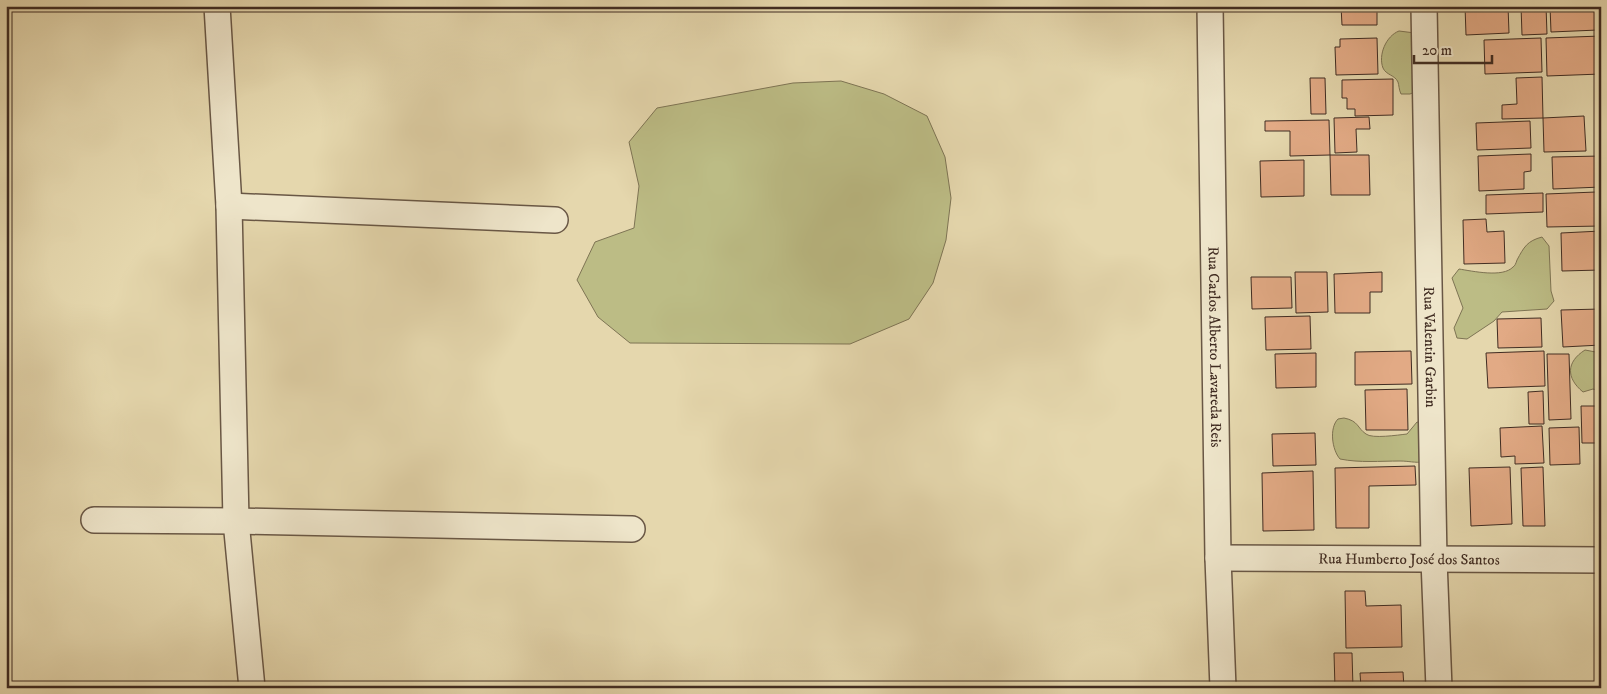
<svg xmlns="http://www.w3.org/2000/svg" width="1607" height="694" viewBox="0 0 1607 694" font-family="'IM FELL DW Pica',serif">
	<style>
		.green { fill: #bcbc85; stroke: #7e7454 }
		.building { fill: #e2aa85; stroke: #402c22 }
		.lines { fill: none; stroke-linecap: round; stroke-linejoin: round }
		.minor-casing { stroke: #695745; stroke-width: 28 }
		.minor { stroke: #eee5ca; stroke-width: 25 }
		.labels { text-anchor: middle; dominant-baseline: central; stroke-width: 4; stroke-linejoin: round; paint-order: stroke }
		.street-label { font-size: 15px; fill: #402c22; stroke: #eee5ca }
	</style>
	<rect width="100%" height="100%" fill="#e5d7ad"/>
	<filter id="stains"><feTurbulence type="fractalNoise" baseFrequency=".004" numOctaves="4"/><feColorMatrix values="0 0 0 0 .2 0 0 0 0 .09 0 0 0 0 .02 0 0 0 .5 -.17"/></filter>
	<radialGradient id="worn" r=".72"><stop offset=".6" stop-color="#630" stop-opacity="0"/><stop offset="1" stop-color="#630" stop-opacity=".3"/></radialGradient>
	<!-- green -->
	<path class="green" d="M 1399,31 L 1415,33 L 1415,92 L 1410,94 L 1401,94 C 1399,90 1399,85 1398,82 C 1395,75 1386,75 1383,68 C 1378,55 1386,36 1399,31 Z
		M 841,81 L 884,94 L 927,116 L 945,157 L 951,198 L 946,240 L 933,283 L 909,319 L 850,344 L 630,343 L 598,317 L 577,280 L 595,242 L 634,228 L 639,186 L 629,142 L 657,108 L 793,83 Z
		M 1542,237 L 1549,246 L 1551,291 L 1554,301 L 1547,309 L 1502,312 L 1494,321 L 1467,339 L 1457,338 L 1454,328 L 1463,308 L 1452,278 L 1459,269 C 1472,271 1503,278 1513,267 C 1515,266 1516,263 1517,260 C 1524,247 1527,241 1542,237 Z
		M 1585,350 L 1601,353 L 1601,392 L 1593,389 L 1583,392 C 1566,378 1566,362 1585,350 Z
		M 1344,418 C 1359,421 1357,428 1366,434 C 1372,439 1398,435 1407,434 L 1417,422 L 1423,423 L 1424,462 C 1414,463 1409,461 1400,461 C 1380,461 1360,463 1340,459 C 1332,450 1329,428 1338,419 Z"/>
	<!-- building -->
	<path class="building" d="M 1316,6 L 1330,6 L 1330,10 L 1317,11 Z
		M 1341,6 L 1377,6 L 1377,25 L 1342,25 Z
		M 1465,6 L 1508,6 L 1509,33 L 1466,35 Z
		M 1521,6 L 1546,6 L 1547,34 L 1522,35 Z
		M 1550,6 L 1597,6 L 1598,30 L 1551,32 Z
		M 1601,36 L 1601,74 L 1547,76 L 1546,38 Z
		M 1377,38 L 1378,74 L 1336,75 L 1335,47 L 1340,47 L 1340,39 Z
		M 1541,38 L 1542,72 L 1485,74 L 1484,40 Z
		M 1542,77 L 1543,118 L 1502,119 L 1502,105 L 1517,104 L 1516,78 Z
		M 1310,78 L 1325,78 L 1326,114 L 1311,114 Z
		M 1393,79 L 1393,115 L 1355,116 L 1355,109 L 1347,109 L 1347,98 L 1342,98 L 1342,80 Z
		M 1584,116 L 1586,151 L 1544,152 L 1543,118 Z
		M 1369,117 L 1370,129 L 1356,129 L 1357,152 L 1335,153 L 1334,118 Z
		M 1329,120 L 1330,155 L 1290,156 L 1290,131 L 1265,131 L 1265,121 Z
		M 1530,121 L 1531,148 L 1477,150 L 1476,123 Z
		M 1531,154 L 1531,171 L 1524,172 L 1524,189 L 1479,191 L 1478,156 Z
		M 1330,155 L 1369,155 L 1370,195 L 1331,195 Z
		M 1601,156 L 1601,187 L 1553,189 L 1552,157 Z
		M 1304,160 L 1304,196 L 1261,197 L 1260,161 Z
		M 1596,192 L 1597,210 L 1601,210 L 1601,226 L 1547,227 L 1546,194 Z
		M 1543,193 L 1543,212 L 1486,214 L 1486,195 Z
		M 1486,219 L 1487,232 L 1504,231 L 1505,263 L 1464,264 L 1463,220 Z
		M 1601,231 L 1601,270 L 1562,271 L 1561,233 Z
		M 1295,272 L 1327,272 L 1328,312 L 1296,313 Z
		M 1382,272 L 1382,292 L 1370,292 L 1370,313 L 1335,313 L 1334,274 Z
		M 1251,277 L 1291,277 L 1292,308 L 1252,309 Z
		M 1601,309 L 1601,345 L 1563,347 L 1561,310 Z
		M 1310,316 L 1311,349 L 1266,350 L 1265,317 Z
		M 1541,318 L 1542,347 L 1498,348 L 1497,319 Z
		M 1411,351 L 1412,384 L 1355,385 L 1355,352 Z
		M 1544,351 L 1545,386 L 1488,388 L 1486,353 Z
		M 1316,353 L 1316,387 L 1276,388 L 1275,354 Z
		M 1547,354 L 1569,354 L 1571,419 L 1549,420 Z
		M 1407,389 L 1408,430 L 1366,430 L 1365,390 Z
		M 1543,391 L 1544,424 L 1529,424 L 1528,392 Z
		M 1581,406 L 1601,406 L 1601,443 L 1582,443 Z
		M 1542,426 L 1544,463 L 1515,464 L 1515,456 L 1501,457 L 1500,428 Z
		M 1579,427 L 1580,464 L 1550,465 L 1549,428 Z
		M 1315,433 L 1316,465 L 1273,466 L 1272,434 Z
		M 1415,466 L 1416,485 L 1369,486 L 1369,528 L 1336,528 L 1335,468 Z
		M 1510,467 L 1512,524 L 1471,526 L 1469,468 Z
		M 1543,467 L 1545,526 L 1523,526 L 1521,468 Z
		M 1313,471 L 1314,530 L 1263,531 L 1262,473 Z
		M 1345,591 L 1365,591 L 1366,606 L 1401,605 L 1402,647 L 1346,648 Z
		M 1334,653 L 1352,653 L 1353,688 L 1335,688 Z
		M 1403,672 L 1404,688 L 1361,688 L 1360,673 Z"/>
	<g class="lines">
		<defs>
			<g id="minor">
				<path d="M 217,6 L 229,206 L 236,521 L 252,688"/>
				<path id="s1" d="M 1210,6 L 1218,558 L 1223,688"/>
				<path id="s2" d="M 1424,6 L 1434,560 L 1439,688"/>
				<path d="M 229,206 L 555,220"/>
				<path d="M 94,520 L 236,521 L 632,529"/>
				<path id="s3" d="M 1218,558 L 1601,560"/>
			</g>
		</defs>
		<!-- minor casing -->
		<use href="#minor" class="minor-casing"/>
		<!-- minor -->
		<use href="#minor" class="minor"/>
	</g>
	<g class="labels">
		<!-- street labels -->
		<g class="street-label">
			<text stroke="none"><textPath href="#s1" startOffset="341">Rua Carlos Alberto Lavareda Reis</textPath></text>
			<text stroke="none"><textPath href="#s2" startOffset="341">Rua Valentin Garbin</textPath></text>
			<text stroke="none"><textPath href="#s3" startOffset="191">Rua Humberto José dos Santos</textPath></text>
		</g>
	</g>
	<!-- margin -->
	<rect width="1607" height="694" fill="none" stroke="#e5d7ad" stroke-width="25"/>
	<rect x="8" y="8" width="1592" height="679" fill="none" stroke="#402c22" stroke-width="2.5"/>
	<rect x="12" y="12" width="1582" height="669" fill="none" stroke="#402c22"/>
	<!-- scale -->
	<path d="M1414 55v8h78v-8" fill="none" stroke="#402c22" stroke-width="2.5"/>
	<text x="1422" y="55" font-size="15" fill="#402c22" stroke="#eee5ca" stroke-width="4" paint-order="stroke">20 m</text>
	<rect width="100%" height="100%" filter="url(#stains)"/>
	<rect width="100%" height="100%" fill="url(#worn)"/>
</svg>
